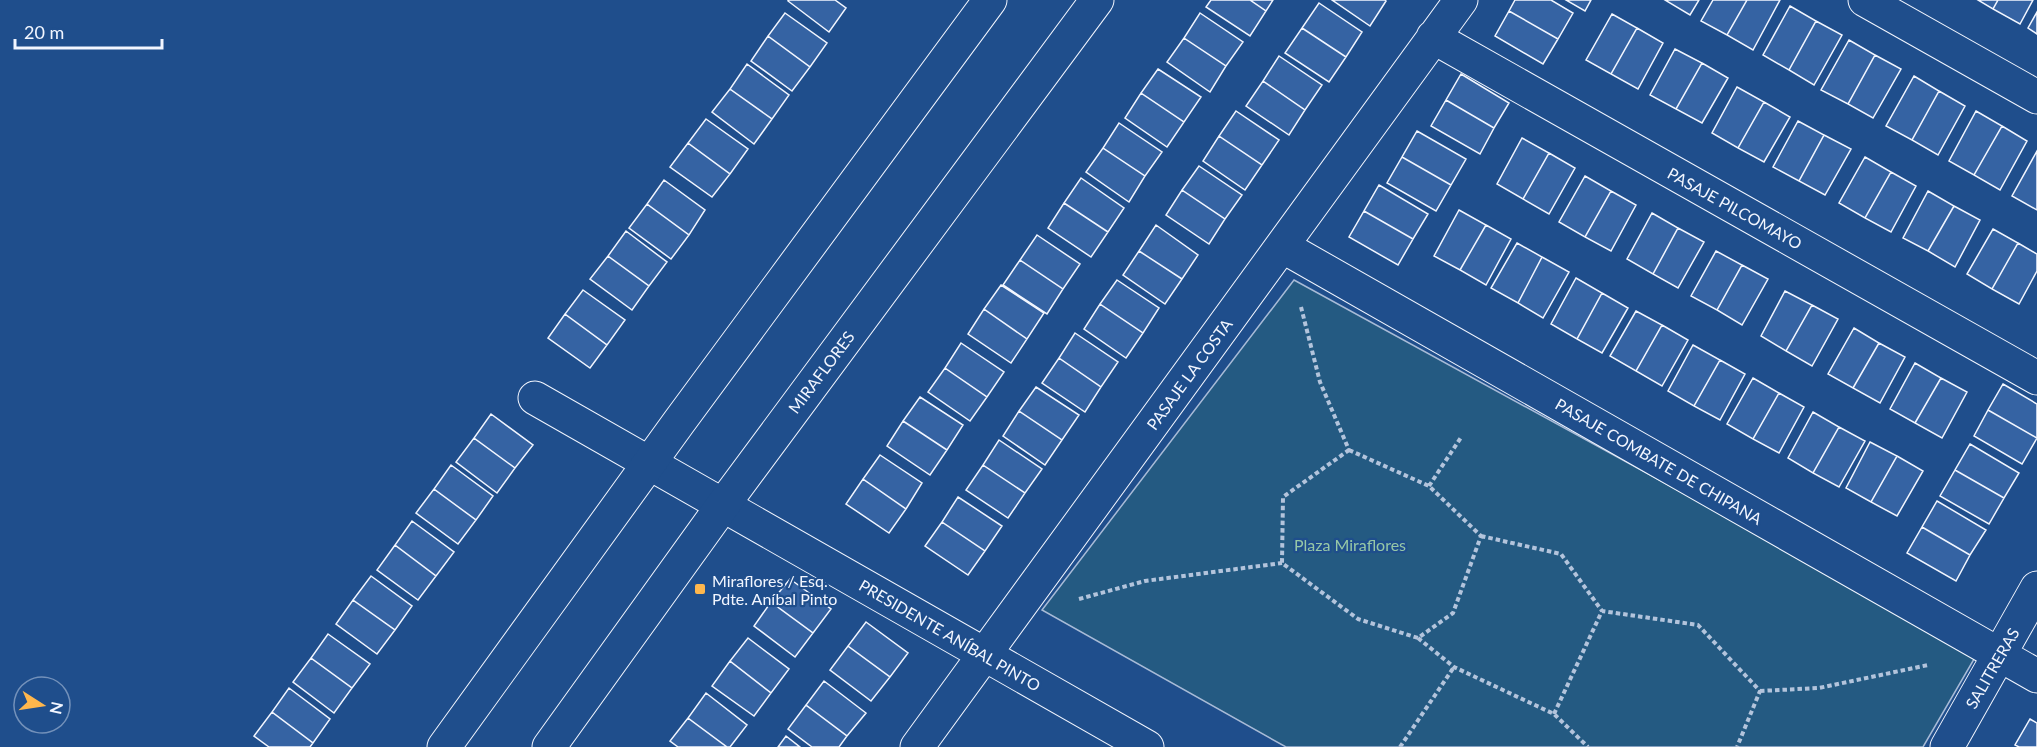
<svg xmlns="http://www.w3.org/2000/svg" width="2037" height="747" viewBox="0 0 2037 747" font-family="Lato,sans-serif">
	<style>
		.green { fill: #245a82; stroke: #a8bbd7; stroke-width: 1.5 }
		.building { fill: #3563a3; stroke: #f2f6ff; stroke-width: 1.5 }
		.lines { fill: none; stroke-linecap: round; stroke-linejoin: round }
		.street-casing { stroke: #f2f6ff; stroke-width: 35 }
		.secondary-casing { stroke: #f2f6ff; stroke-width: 35 }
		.path { stroke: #b3c4dc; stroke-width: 4; stroke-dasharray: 4.5 3; stroke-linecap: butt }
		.street { stroke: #1f4e8c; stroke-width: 33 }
		.secondary { stroke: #1f4e8c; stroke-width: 33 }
		.poi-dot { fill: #ffb74d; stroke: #1f4e8c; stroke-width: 2 }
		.labels { text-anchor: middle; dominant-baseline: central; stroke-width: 4.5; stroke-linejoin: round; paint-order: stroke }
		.street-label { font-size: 16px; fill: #f2f6ff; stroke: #1f4e8c }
		.park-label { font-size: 16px; fill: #97c8a6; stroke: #1f4e8c }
		.poi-label { font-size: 16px; fill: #f2f6ff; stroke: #1f4e8c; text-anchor: start }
	</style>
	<rect width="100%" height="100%" fill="#1f4e8c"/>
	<!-- green -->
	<path class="green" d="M 1294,280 L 1977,654 L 1923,747 L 1286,747 L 1042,610 Z"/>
	<!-- building -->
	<path class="building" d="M 788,0 L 835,0 L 846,8 L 829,32 L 788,1 Z
		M 1211,0 L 1250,0 L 1266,11 L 1250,36 L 1206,7 Z
		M 1250,0 L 1273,0 L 1266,11 Z
		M 1332,0 L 1385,0 L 1386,1 L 1370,26 Z
		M 1515,0 L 1551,0 L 1573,13 L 1558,39 L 1509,11 Z
		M 1566,0 L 1591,0 L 1585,11 Z
		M 1665,0 L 1699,0 L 1690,15 Z
		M 1713,0 L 1747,0 L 1727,35 L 1701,21 Z
		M 1747,0 L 1780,0 L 1753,50 L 1727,35 Z
		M 1978,0 L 1998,0 L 1993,9 Z
		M 1998,0 L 2033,0 L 2020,24 L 1993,9 Z
		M 1319,3 L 1362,32 L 1346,57 L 1302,28 Z
		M 1790,6 L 1816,21 L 1789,70 L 1763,55 Z
		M 1509,11 L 1558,39 L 1543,64 L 1495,36 Z
		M 2037,12 L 2037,34 L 2028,28 Z
		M 785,13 L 827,43 L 810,67 L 768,36 Z
		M 1200,13 L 1243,42 L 1226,66 L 1184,38 Z
		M 1612,14 L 1637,28 L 1611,74 L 1586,60 Z
		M 1816,21 L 1842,35 L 1814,85 L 1789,70 Z
		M 1302,28 L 1346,57 L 1329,82 L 1285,53 Z
		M 1637,28 L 1663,43 L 1638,89 L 1611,74 Z
		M 768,36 L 810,67 L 792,91 L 751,61 Z
		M 1184,38 L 1226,66 L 1210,92 L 1167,62 Z
		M 1849,40 L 1875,55 L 1848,104 L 1821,90 Z
		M 1675,49 L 1702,63 L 1676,109 L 1650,95 Z
		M 1875,55 L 1901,69 L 1873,118 L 1848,104 Z
		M 1279,56 L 1322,85 L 1305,110 L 1263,81 Z
		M 1702,63 L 1728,78 L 1702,123 L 1676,109 Z
		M 747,64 L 789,95 L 772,119 L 730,89 Z
		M 1158,69 L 1201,97 L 1184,122 L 1141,93 Z
		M 1461,74 L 1509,103 L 1494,128 L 1446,100 Z
		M 1914,76 L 1939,91 L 1912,140 L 1886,126 Z
		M 1263,81 L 1305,110 L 1289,135 L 1246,106 Z
		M 1737,87 L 1764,102 L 1738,148 L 1712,133 Z
		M 730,89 L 772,119 L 754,144 L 712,112 Z
		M 1939,91 L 1965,106 L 1938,155 L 1912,140 Z
		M 1141,93 L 1184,122 L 1167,147 L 1125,118 Z
		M 1446,100 L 1494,128 L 1480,154 L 1431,126 Z
		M 1764,102 L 1790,117 L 1764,162 L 1738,148 Z
		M 1236,111 L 1279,140 L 1262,165 L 1219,136 Z
		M 1976,111 L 2002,126 L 1974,175 L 1949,161 Z
		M 706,119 L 748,149 L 730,174 L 688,143 Z
		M 1798,121 L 1824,135 L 1799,181 L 1773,167 Z
		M 1119,123 L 1162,152 L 1145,176 L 1103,148 Z
		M 2002,126 L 2027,141 L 2000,190 L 1974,175 Z
		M 1417,131 L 1466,159 L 1451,185 L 1402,157 Z
		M 1824,135 L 1851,149 L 1825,195 L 1799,181 Z
		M 1219,136 L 1262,165 L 1245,190 L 1203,161 Z
		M 1522,138 L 1549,153 L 1523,199 L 1497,184 Z
		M 688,143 L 730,174 L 712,197 L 670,167 Z
		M 1103,148 L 1145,176 L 1129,202 L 1086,172 Z
		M 2037,151 L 2037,210 L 2012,196 Z
		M 1549,153 L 1575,168 L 1549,214 L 1523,199 Z
		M 1402,157 L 1451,185 L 1436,211 L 1387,183 Z
		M 1865,157 L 1891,172 L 1865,218 L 1839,203 Z
		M 1199,166 L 1242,195 L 1225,219 L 1182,190 Z
		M 1891,172 L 1916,186 L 1891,232 L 1865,218 Z
		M 1585,176 L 1611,191 L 1585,237 L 1559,222 Z
		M 1081,178 L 1124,208 L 1108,232 L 1064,203 Z
		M 664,180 L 705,210 L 689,235 L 647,204 Z
		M 1379,185 L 1428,214 L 1413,239 L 1364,211 Z
		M 1182,190 L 1225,219 L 1209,244 L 1166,215 Z
		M 1611,191 L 1636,205 L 1611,251 L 1585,237 Z
		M 1928,191 L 1954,206 L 1928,251 L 1903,238 Z
		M 1064,203 L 1108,232 L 1091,257 L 1048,228 Z
		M 647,204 L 689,235 L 671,259 L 629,228 Z
		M 1954,206 L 1980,220 L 1955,267 L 1928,251 Z
		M 1459,210 L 1486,225 L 1460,270 L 1434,256 Z
		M 1364,211 L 1413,239 L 1398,265 L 1349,237 Z
		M 1652,213 L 1678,228 L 1653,274 L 1627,259 Z
		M 1156,225 L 1198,255 L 1182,279 L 1139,251 Z
		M 1486,225 L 1511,239 L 1486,285 L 1460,270 Z
		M 1678,228 L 1704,242 L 1678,288 L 1653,274 Z
		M 1993,229 L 2018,243 L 1992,289 L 1967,274 Z
		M 626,231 L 667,262 L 649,286 L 608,256 Z
		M 1037,235 L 1080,264 L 1063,289 L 1020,260 Z
		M 1517,243 L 1542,257 L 1518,303 L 1491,288 Z
		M 2018,243 L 2037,254 L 2037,271 L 2019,304 L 1992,289 Z
		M 1139,251 L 1182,279 L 1165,304 L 1123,275 Z
		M 1716,251 L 1742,265 L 1717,310 L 1691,296 Z
		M 608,256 L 649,286 L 632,310 L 590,279 Z
		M 1542,257 L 1569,272 L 1543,318 L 1518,303 Z
		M 1020,260 L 1063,289 L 1047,314 L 1003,285 Z
		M 1742,265 L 1768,279 L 1742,325 L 1717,310 Z
		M 1576,278 L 1602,293 L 1577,339 L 1551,324 Z
		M 1117,280 L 1159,308 L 1143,333 L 1100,304 Z
		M 1001,285 L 1044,313 L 1027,339 L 984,309 Z
		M 583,290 L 625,320 L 607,345 L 565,314 Z
		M 1785,291 L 1812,305 L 1786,351 L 1761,336 Z
		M 1602,293 L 1628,308 L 1602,353 L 1577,339 Z
		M 1100,304 L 1143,333 L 1126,358 L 1084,329 Z
		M 1812,305 L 1838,319 L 1812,366 L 1786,351 Z
		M 984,309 L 1027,339 L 1011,363 L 968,334 Z
		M 1636,311 L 1662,325 L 1636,371 L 1610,356 Z
		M 565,314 L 607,345 L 590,368 L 548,338 Z
		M 1662,325 L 1688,340 L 1662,386 L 1636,371 Z
		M 1854,328 L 1879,343 L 1853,388 L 1828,374 Z
		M 1075,333 L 1118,362 L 1101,387 L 1059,358 Z
		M 961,343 L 1004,372 L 987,397 L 945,368 Z
		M 1879,343 L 1905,357 L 1880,403 L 1853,388 Z
		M 1693,345 L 1720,360 L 1694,406 L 1668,391 Z
		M 1059,358 L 1101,387 L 1085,412 L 1042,383 Z
		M 1720,360 L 1745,374 L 1720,420 L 1694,406 Z
		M 1915,363 L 1941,378 L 1915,423 L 1890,409 Z
		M 945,368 L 987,397 L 970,421 L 928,392 Z
		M 1753,378 L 1779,393 L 1753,439 L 1727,424 Z
		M 1941,378 L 1967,392 L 1942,438 L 1915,423 Z
		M 2003,384 L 2037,404 L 2037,438 L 1988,410 Z
		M 1036,387 L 1079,415 L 1062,440 L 1019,411 Z
		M 1779,393 L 1804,407 L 1779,453 L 1753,439 Z
		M 920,397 L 963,425 L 947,450 L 903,421 Z
		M 1988,410 L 2037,438 L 2022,464 L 1974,436 Z
		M 1019,411 L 1062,440 L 1045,465 L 1003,436 Z
		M 1813,412 L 1839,427 L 1813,473 L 1788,458 Z
		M 491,414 L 533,445 L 515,468 L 474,438 Z
		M 903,421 L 947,450 L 930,475 L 887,446 Z
		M 1839,427 L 1865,441 L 1839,487 L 1813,473 Z
		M 474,438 L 515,468 L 497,493 L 456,462 Z
		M 999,440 L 1042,469 L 1025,493 L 983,465 Z
		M 1870,442 L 1897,456 L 1871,502 L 1846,488 Z
		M 1970,444 L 2019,473 L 2004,498 L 1955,470 Z
		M 880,455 L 922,483 L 906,509 L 863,479 Z
		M 1897,456 L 1923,471 L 1897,516 L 1871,502 Z
		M 451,465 L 493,496 L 476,520 L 434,489 Z
		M 983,465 L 1025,493 L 1008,518 L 966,490 Z
		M 1955,470 L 2004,498 L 1989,524 L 1940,496 Z
		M 863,479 L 906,509 L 889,533 L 846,504 Z
		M 434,489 L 476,520 L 458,544 L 416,513 Z
		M 958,497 L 1002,526 L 985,551 L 942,522 Z
		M 1937,501 L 1986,530 L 1970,555 L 1922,527 Z
		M 412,521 L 454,552 L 436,576 L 395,545 Z
		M 942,522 L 985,551 L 968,575 L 925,546 Z
		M 1922,527 L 1970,555 L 1956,581 L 1907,553 Z
		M 395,545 L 436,576 L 418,600 L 377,570 Z
		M 371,576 L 412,606 L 395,630 L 353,600 Z
		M 790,579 L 831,609 L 813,633 L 771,602 Z
		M 353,600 L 395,630 L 377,654 L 336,624 Z
		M 771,602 L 813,633 L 795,657 L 754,626 Z
		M 866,622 L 908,653 L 890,677 L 848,646 Z
		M 328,634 L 370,664 L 352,688 L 311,658 Z
		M 748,638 L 789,669 L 771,693 L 730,661 Z
		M 848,646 L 890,677 L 871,701 L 830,670 Z
		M 311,658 L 352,688 L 334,713 L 293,682 Z
		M 730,661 L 771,693 L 754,716 L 712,686 Z
		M 824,681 L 866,713 L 847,736 L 806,705 Z
		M 289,688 L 330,719 L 313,743 L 272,712 Z
		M 706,693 L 747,725 L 730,747 L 727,747 L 688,718 Z
		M 806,705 L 847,736 L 839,747 L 812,747 L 788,729 Z
		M 272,712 L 313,743 L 310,747 L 269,747 L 254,736 Z
		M 688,718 L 727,747 L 678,747 L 670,741 Z
		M 2030,719 L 2037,723 L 2037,747 L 2019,747 L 2015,745 Z
		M 786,736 L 800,747 L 778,747 Z"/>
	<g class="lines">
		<defs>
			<path id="street" d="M 1865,0 L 2037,97
				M 1433,37 L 2037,378
				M 1282,246 L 2037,676
				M 535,398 L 1147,747
				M 917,747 L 1461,0
				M 1947,747 L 2037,588"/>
			<path id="secondary" d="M 444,747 L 679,422 L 990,0
				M 549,747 L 723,505 L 1097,0"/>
		</defs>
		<!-- street casing -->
		<use href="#street" class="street-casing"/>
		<!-- secondary casing -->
		<use href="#secondary" class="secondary-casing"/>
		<!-- path -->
		<path class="path" d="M 1301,307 L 1320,382 L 1349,450
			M 1349,450 L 1429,486 L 1481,536 L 1453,613 L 1418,638 L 1358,619 L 1282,563 L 1283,497 Z
			M 1429,486 L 1462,436
			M 1481,536 L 1561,554 L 1602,611
			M 1079,599 L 1145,581 L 1282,563
			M 1418,638 L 1454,667 L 1554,714 L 1588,747
			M 1760,691 L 1819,688 L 1928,665
			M 1554,714 L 1602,611 L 1698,625 L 1760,691 L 1737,747
			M 1400,747 L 1454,667"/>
		<!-- street -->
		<use href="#street" class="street"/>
		<!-- secondary -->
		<use href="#secondary" class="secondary"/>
	</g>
	<!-- markers -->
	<rect class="poi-dot" x="694" y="583" width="12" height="12" rx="3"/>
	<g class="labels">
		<!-- street labels -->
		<g class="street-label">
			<text transform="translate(1735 208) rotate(29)">PASAJE PILCOMAYO</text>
			<text transform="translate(821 372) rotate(-53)">MIRAFLORES</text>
			<text transform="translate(1189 374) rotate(-54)">PASAJE LA COSTA</text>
			<text transform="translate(1659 461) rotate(30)">PASAJE COMBATE DE CHIPANA</text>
			<text transform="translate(950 635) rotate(30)">PRESIDENTE ANÍBAL PINTO</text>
			<text transform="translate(1992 668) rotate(-60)">SALITRERAS</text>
		</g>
		<!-- park labels -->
		<g class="park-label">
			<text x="1350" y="544">Plaza Miraflores</text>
		</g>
		<!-- poi labels -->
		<g class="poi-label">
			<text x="712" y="580">Miraflores / Esq.<tspan x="712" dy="18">Pdte. Aníbal Pinto</tspan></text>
		</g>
	</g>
	<!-- north arrow -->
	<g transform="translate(42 705) rotate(102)"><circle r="28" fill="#1f4e8c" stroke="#7391ba" stroke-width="1.5"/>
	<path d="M0-4.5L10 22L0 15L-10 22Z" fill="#ffb74d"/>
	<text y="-9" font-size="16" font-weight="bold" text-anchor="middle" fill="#f2f6ff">N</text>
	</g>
	<!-- scale -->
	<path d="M15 39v9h147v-9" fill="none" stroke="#f2f6ff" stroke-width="3"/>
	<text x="24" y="39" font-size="18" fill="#f2f6ff" stroke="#1f4e8c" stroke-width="4.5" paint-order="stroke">20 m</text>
</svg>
